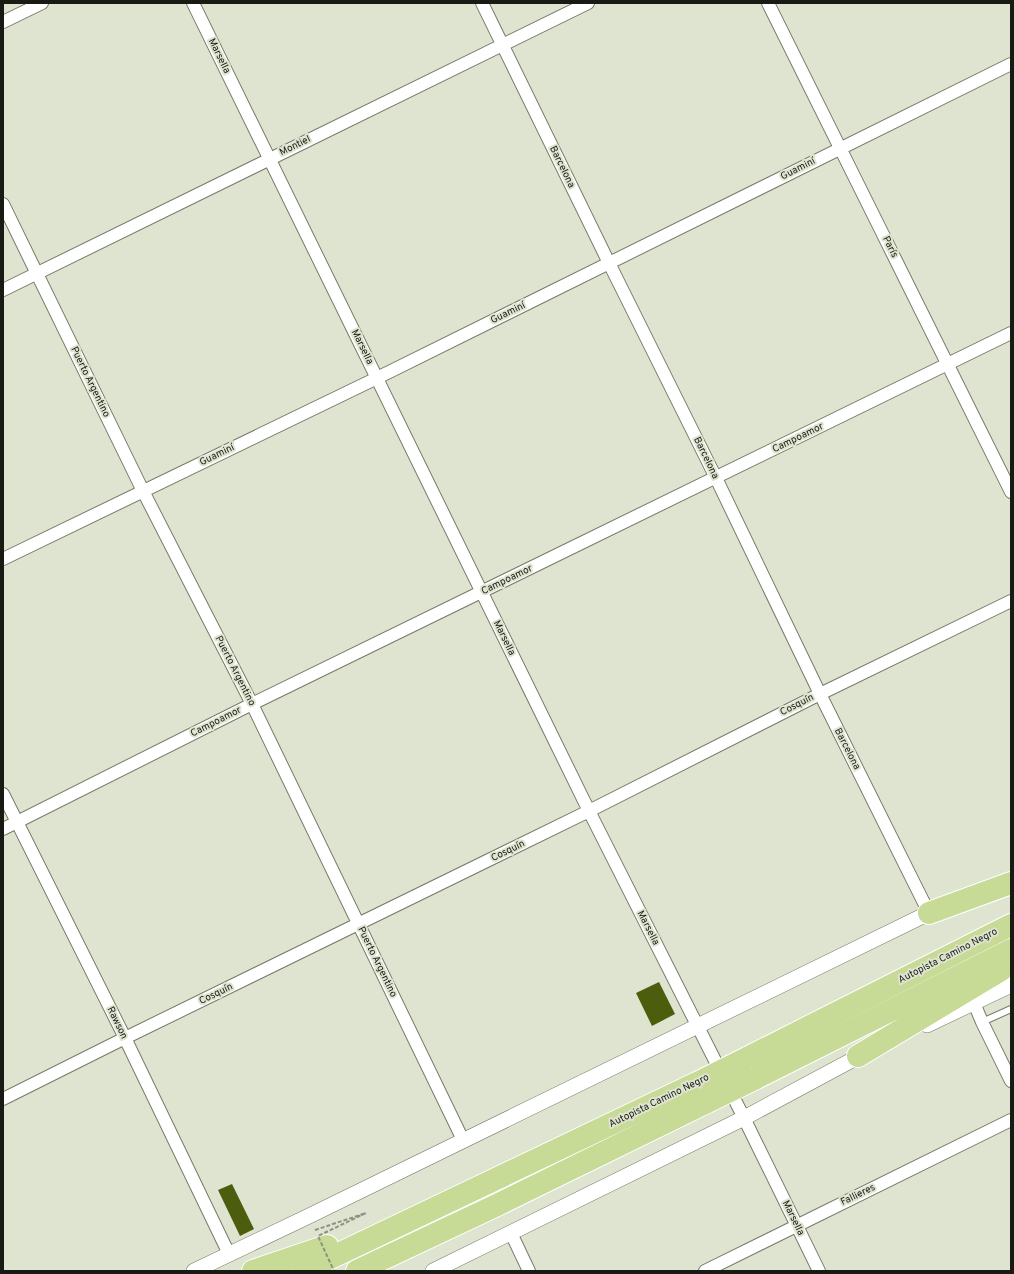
<svg xmlns="http://www.w3.org/2000/svg" width="1014" height="1274" viewBox="0 0 1014 1274" font-family="Overpass,sans-serif">
	<style>
		.building { fill: #4d5d0e }
		.lines { fill: none; stroke-linecap: round; stroke-linejoin: round }
		.service-casing { stroke: #767b69; stroke-width: 8 }
		.minor-casing { stroke: #767b69; stroke-width: 14 }
		.tertiary-casing { stroke: #767b69; stroke-width: 16 }
		.motorway-casing { stroke: #fff; stroke-width: 24 }
		.service { stroke: #fff; stroke-width: 6 }
		.minor { stroke: #fff; stroke-width: 12 }
		.tertiary { stroke: #fff; stroke-width: 15 }
		.motorway { stroke: #c7da96; stroke-width: 22 }
		.motorway-bridge-casing { stroke: #fff; stroke-width: 24; stroke-linecap: butt }
		.path-bridge { stroke: #8f9384; stroke-width: 2; stroke-dasharray: 4 2; stroke-linecap: butt }
		.motorway-bridge { stroke: #c7da96; stroke-width: 22 }
		.labels { text-anchor: middle; dominant-baseline: central; stroke-width: 4; stroke-linejoin: round; paint-order: stroke }
		.street-label { font-size: 10px; fill: #181a13; stroke: #dee4d0 }
	</style>
	<rect width="100%" height="100%" fill="#dee4d0"/>
	<!-- building -->
	<path class="building" d="M 659,982 L 675,1014 L 652,1026 L 636,993 Z
		M 232,1184 L 254,1229 L 240,1236 L 218,1190 Z"/>
	<g class="lines">
		<defs>
			<path id="service" d="M 982,1022 L 1011,1009"/>
			<path id="minor" d="M 193,3 L 589,811 L 744,1118 L 819,1271
				M 482,3 L 609,263 L 716,478 L 820,694 L 929,913
				M 768,3 C 850,165 929,330 1011,492
				M 3,22 L 42,3
				M 3,204 L 143,491 L 252,704 L 463,1140
				M 3,290 L 588,3
				M 3,559 L 377,378 L 1011,64
				M 3,794 L 125,1038 L 229,1254
				M 3,829 L 252,704 L 1011,333
				M 974,1003 L 982,1022 L 1011,1081
				M 3,1099 L 125,1038 L 589,811 L 820,694 L 1011,601
				M 511,1233 L 529,1271
				M 705,1271 L 1011,1120"/>
			<path id="tertiary" d="M 927,1025 L 1011,985
				M 194,1271 L 309,1216 L 937,909
				M 433,1271 L 744,1118 L 867,1052"/>
			<path id="motorway" d="M 929,913 L 1011,883
				M 858,1056 L 1001,970
				M 747,1058 L 1011,925
				M 754,1079 L 1011,950
				M 253,1271 L 327,1246
				M 303,1271 L 697,1083
				M 357,1271 L 497,1205 L 707,1102"/>
		</defs>
		<!-- service casing -->
		<use href="#service" class="service-casing"/>
		<!-- minor casing -->
		<use href="#minor" class="minor-casing"/>
		<!-- tertiary casing -->
		<use href="#tertiary" class="tertiary-casing"/>
		<!-- motorway casing -->
		<use href="#motorway" class="motorway-casing"/>
		<!-- service -->
		<use href="#service" class="service"/>
		<!-- minor -->
		<use href="#minor" class="minor"/>
		<!-- tertiary -->
		<use href="#tertiary" class="tertiary"/>
		<!-- motorway -->
		<use href="#motorway" class="motorway"/>
		<defs>
			<path id="motorway-bridge" d="M 697,1083 L 747,1058
				M 707,1102 L 754,1079"/>
		</defs>
		<!-- motorway-bridge casing -->
		<use href="#motorway-bridge" class="motorway-bridge-casing"/>
		<!-- path-bridge -->
		<path class="path-bridge" d="M 315,1230 L 366,1213 L 318,1236 L 334,1271"/>
		<!-- motorway-bridge -->
		<use href="#motorway-bridge" class="motorway-bridge"/>
	</g>
	<g class="labels">
		<!-- street labels -->
		<g class="street-label">
			<text transform="translate(219 56) rotate(64)">Marsella</text>
			<text transform="translate(295 146) rotate(-26)">Montiel</text>
			<text transform="translate(562 167) rotate(64)">Barcelona</text>
			<text transform="translate(798 169) rotate(-27)">Guaminí</text>
			<text transform="translate(890 247) rotate(64)">París</text>
			<text transform="translate(508 313) rotate(-26)">Guaminí</text>
			<text transform="translate(362 347) rotate(64)">Marsella</text>
			<text transform="translate(90 382) rotate(64)">Puerto Argentino</text>
			<text transform="translate(798 438) rotate(-26)">Campoamor</text>
			<text transform="translate(217 455) rotate(-26)">Guaminí</text>
			<text transform="translate(706 458) rotate(64)">Barcelona</text>
			<text transform="translate(507 580) rotate(-26)">Campoamor</text>
			<text transform="translate(504 638) rotate(64)">Marsella</text>
			<text transform="translate(235 671) rotate(63)">Puerto Argentino</text>
			<text transform="translate(797 705) rotate(-27)">Cosquín</text>
			<text transform="translate(216 722) rotate(-27)">Campoamor</text>
			<text transform="translate(847 749) rotate(63)">Barcelona</text>
			<text transform="translate(508 851) rotate(-26)">Cosquín</text>
			<text transform="translate(648 928) rotate(63)">Marsella</text>
			<text transform="translate(948 956) rotate(-27)">Autopista Camino Negro</text>
			<text transform="translate(377 962) rotate(64)">Puerto Argentino</text>
			<text transform="translate(216 994) rotate(-26)">Cosquín</text>
			<text transform="translate(117 1023) rotate(64)">Rawson</text>
			<text transform="translate(659 1101) rotate(-26)">Autopista Camino Negro</text>
			<text transform="translate(858 1195) rotate(-26)">Fallieres</text>
			<text transform="translate(793 1218) rotate(64)">Marsella</text>
		</g>
	</g>
	<!-- border -->
	<rect width="1014" height="1274" fill="none" stroke="#181a13" stroke-width="8"/>
</svg>
